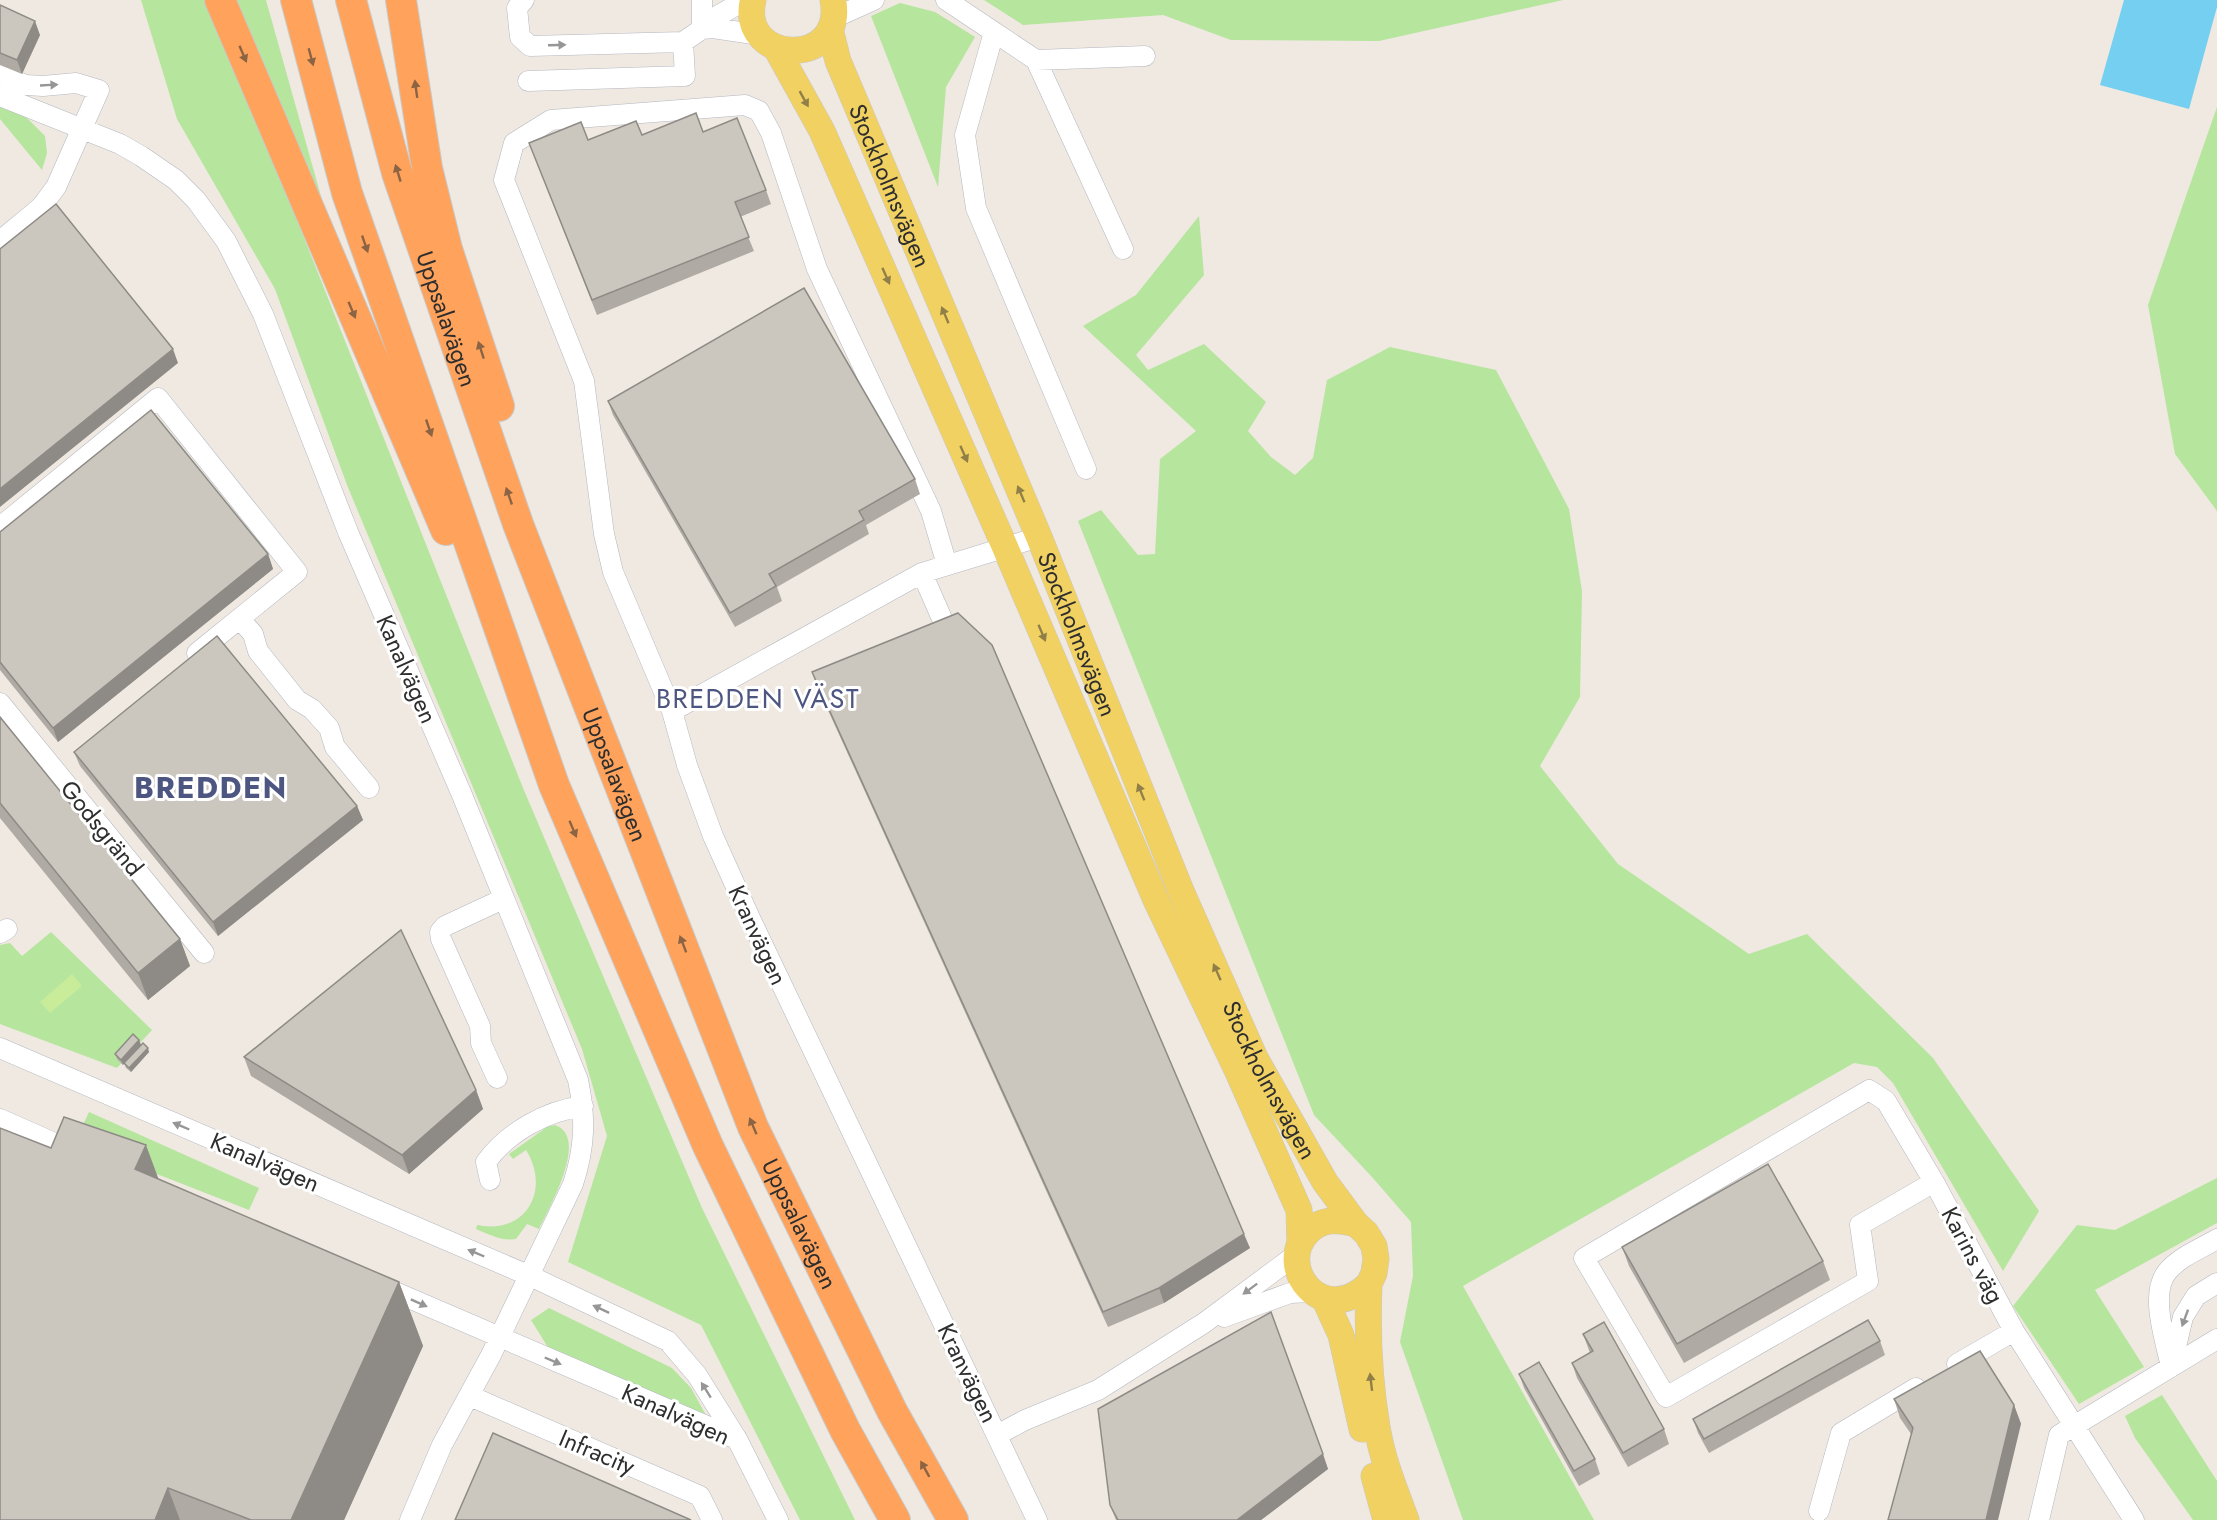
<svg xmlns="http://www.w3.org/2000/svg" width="2217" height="1520" viewBox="0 0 2217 1520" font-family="Jost,sans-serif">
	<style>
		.green { fill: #b6e59e }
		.pitch { fill: #c9ec9a }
		.water { fill: #75cff0 }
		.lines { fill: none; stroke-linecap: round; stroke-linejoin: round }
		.minor-casing { stroke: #b4b7c1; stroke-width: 21 }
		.major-casing { stroke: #c9c9c9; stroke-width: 27 }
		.highway-casing { stroke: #c9c9c9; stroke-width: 32 }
		.minor { stroke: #fff; stroke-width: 20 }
		.major { stroke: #f2d163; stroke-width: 26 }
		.highway { stroke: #ffa35c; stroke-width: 30 }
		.wall { fill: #afaba4 }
		.shaded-wall { fill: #8e8b86 }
		.building { fill: #cbc7bf; stroke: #8e8b86; stroke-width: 1.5 }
		.oneway { fill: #969696 }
		.oneway2 { fill: #8c6343 }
		.oneway3 { fill: #908048 }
		.labels { text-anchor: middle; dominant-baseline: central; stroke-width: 6; stroke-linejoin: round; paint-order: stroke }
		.street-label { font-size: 24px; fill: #2e2e2e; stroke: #fff }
		.quarter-label { font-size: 27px; letter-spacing: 1.5px; fill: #4d5680; stroke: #fff }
		.district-label { font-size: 30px; font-weight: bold; letter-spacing: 1.5px; fill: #4d5680; stroke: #fff }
	</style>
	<rect width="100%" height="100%" fill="#efe9e1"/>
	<!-- green -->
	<path class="green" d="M 141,0 L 204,0 L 283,185 L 523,788 L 702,1208 L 855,1520 L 800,1520 L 701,1325 L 568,1262 L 607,1136 L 582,1049 L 347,485 L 275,289 L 177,119 Z
		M 234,0 L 266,0 L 329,225 Z
		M 984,0 L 1563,0 L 1379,41 L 1231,40 L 1163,15 L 1023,25 Z
		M 900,3 L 935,12 L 975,37 L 946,87 L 938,187 L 871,16 Z
		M 0,107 L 24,115 L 45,136 L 47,153 L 42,170 L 0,119 Z
		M 2217,107 L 2217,511 L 2175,454 L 2148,305 Z
		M 1199,216 L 1204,275 L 1136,355 L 1148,370 L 1204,344 L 1266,402 L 1248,431 L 1271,457 L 1295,475 L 1313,458 L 1327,380 L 1390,347 L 1496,370 L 1569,509 L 1582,591 L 1580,697 L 1540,766 L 1618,864 L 1749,954 L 1807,934 L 1933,1058 L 2039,1211 L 2003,1271 L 1893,1083 L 1877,1067 L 1854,1063 L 1463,1286 L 1594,1520 L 1463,1520 L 1400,1342 L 1413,1276 L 1411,1222 L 1372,1177 L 1314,1115 L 1078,521 L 1101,510 L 1138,555 L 1155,554 L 1160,459 L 1196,431 L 1083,326 L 1136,295 Z
		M 51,932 L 152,1030 L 117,1068 L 0,1024 L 0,945 L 10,943 L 22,956 Z
		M 89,1112 L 259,1188 L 249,1210 L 75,1142 Z
		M 555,1125 C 590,1137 549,1208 539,1229 L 527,1224 L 516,1239 C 501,1241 490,1235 476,1229 L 477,1225 C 526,1235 551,1190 526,1150 L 513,1159 L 509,1154 L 547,1127 Z
		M 2217,1178 L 2217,1223 L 2095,1290 L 2144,1367 L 2079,1404 L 2013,1306 L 2077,1225 L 2115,1230 Z
		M 549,1308 L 672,1368 L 691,1388 L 708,1419 L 549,1349 L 531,1320 Z
		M 2162,1395 L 2217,1481 L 2217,1520 L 2193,1520 L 2135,1438 L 2125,1416 Z"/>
	<!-- pitch -->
	<path class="pitch" d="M 72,974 L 82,986 L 50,1013 L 40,1002 Z"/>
	<!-- water -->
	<path class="water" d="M 2124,0 L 2217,0 L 2217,7 L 2189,109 L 2100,85 Z"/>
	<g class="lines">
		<defs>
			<path id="minor" d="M 524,0 L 517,8 L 520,37 L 530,46 L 683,42 L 702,29 L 713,28 L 760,35
				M 946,0 L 994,32 L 965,135 L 976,208 L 1086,469
				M 834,18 L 874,0
				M 702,21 L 714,18 L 745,0
				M 702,29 L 702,0
				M 994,32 L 1036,60 L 1123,249
				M 1036,60 L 1145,56
				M 0,75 L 26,85 L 43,86 L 76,83 L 99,90 L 56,187 L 41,207 L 0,241
				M 528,81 L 685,76 L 683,42
				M 0,96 L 120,144 L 141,156 L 176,180 L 196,200 L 226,241 L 263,314 L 348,532 L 462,795 L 578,1080 C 586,1118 585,1147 573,1184 L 491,1355 L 442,1445 L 410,1520
				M 0,527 L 158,398 L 297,572 L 197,653
				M 922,573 L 946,628
				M 240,619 L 253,634 L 258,651 L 297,700 L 312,709 L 329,728 L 335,747 L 369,788
				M 0,703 L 204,953
				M 672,711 L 613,572 L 604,534 L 584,381 L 504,180 L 514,143 L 551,120 L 745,105 L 759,111 L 771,133 L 817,269 L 931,511 L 947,565
				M 0,933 L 7,929
				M 0,1048 L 530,1276 L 668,1341 L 697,1375 L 737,1439 L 778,1520
				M 497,1078 L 481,1043 L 480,1026 L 441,939 L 440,932 L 445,926 L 503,899
				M 0,1119 L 77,1153
				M 490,1180 L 486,1162 C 508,1132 546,1111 583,1106
				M 1934,1182 L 1860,1225 L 1868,1281 L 1666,1397 L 1584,1258 L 1869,1090 L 1886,1101 L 1934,1182 L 2014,1331 L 2134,1520
				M 381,1286 L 737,1439
				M 1224,1317 L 1290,1293 L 1312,1292
				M 1957,1364 L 2014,1331
				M 2172,1364 L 2183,1317 L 2196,1296 L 2217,1283
				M 2171,1367 C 2166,1342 2149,1294 2167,1272 C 2179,1257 2200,1249 2217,1239
				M 470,1396 L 700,1496 L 712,1520
				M 997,1435 L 1025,1420 L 1098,1390 L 1204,1323 L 1297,1254
				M 1819,1511 L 1841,1433 L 1916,1388
				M 1037,1520 L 750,918 L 713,836 L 687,765 L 672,711 L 922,573 L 1039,537
				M 2039,1520 L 2059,1435 L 2217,1339"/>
			<g id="major">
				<path d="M 753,0 C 738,65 846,69 833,0"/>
				<path id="s1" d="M 830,29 L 838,61 L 1039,537 L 1181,891 L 1255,1058 L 1325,1182 L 1356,1224 L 1366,1233 L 1374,1246 L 1376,1259 L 1374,1273 L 1369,1284 C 1367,1332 1369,1380 1377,1427 C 1382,1459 1395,1490 1406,1520"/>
				<path d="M 776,48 L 822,131 L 1005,547 L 1156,900 L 1238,1072 L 1299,1210 L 1300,1243"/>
				<path d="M 1356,1224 C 1339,1219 1322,1218 1308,1232 C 1274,1267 1323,1329 1369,1284"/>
				<path d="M 1325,1300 L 1341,1335 L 1362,1429"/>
				<path d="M 1374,1476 L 1386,1520"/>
			</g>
			<g id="highway">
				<path d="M 220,0 L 446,530"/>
				<path d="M 296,0 L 347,193 L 554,785 L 708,1146 L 845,1430 L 895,1520"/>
				<path id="s2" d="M 351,0 L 397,173 L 518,524 L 753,1127 L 892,1411 L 953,1520"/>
				<path d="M 401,0 L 427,168 L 447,249 L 499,406"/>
			</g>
		</defs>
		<!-- minor casing -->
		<use href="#minor" class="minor-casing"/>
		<!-- major casing -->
		<use href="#major" class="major-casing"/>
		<!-- highway casing -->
		<use href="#highway" class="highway-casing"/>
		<!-- minor -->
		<use href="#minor" class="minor"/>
		<!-- major -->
		<use href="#major" class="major"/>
		<!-- highway -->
		<use href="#highway" class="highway"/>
	</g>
	<!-- wall -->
	<path class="wall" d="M 0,5 L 40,35 L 22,74 L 0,65 Z
		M 703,132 L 766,190 L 771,204 L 740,217 L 754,251 L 597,315 L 529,143 L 588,140 L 642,135 Z
		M 608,401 L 915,479 L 920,494 L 866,525 L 869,534 L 777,587 L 782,601 L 735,627 L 613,415 Z
		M 0,532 L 268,554 L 273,569 L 58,742 L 0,670 Z
		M 812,672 L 1250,1248 L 1164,1303 L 1108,1327 L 817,686 Z
		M 0,717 L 180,939 L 190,966 L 148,1000 L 0,818 Z
		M 74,752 L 357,806 L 363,820 L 218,936 L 80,766 Z
		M 139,1040 L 141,1045 L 149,1052 L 131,1072 L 126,1068 L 124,1063 L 123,1065 L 117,1059 L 115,1054 Z
		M 244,1057 L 476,1090 L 483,1109 L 409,1174 L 251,1076 Z
		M 51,1148 L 159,1179 L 399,1282 L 423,1346 L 344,1520 L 0,1520 Z
		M 1622,1247 L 1823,1261 L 1830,1280 L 1684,1363 L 1629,1266 Z
		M 1271,1312 L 1328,1469 L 1261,1520 L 1116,1520 L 1110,1505 Z
		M 1583,1334 L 1664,1429 L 1669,1444 L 1628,1467 L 1577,1378 L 1572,1363 L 1590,1353 Z
		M 1880,1341 L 1885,1355 L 1709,1453 L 1698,1433 L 1693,1419 Z
		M 1519,1374 L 1595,1459 L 1600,1474 L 1579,1486 L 1524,1388 Z
		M 1894,1399 L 2014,1405 L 2021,1424 L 1911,1434 L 1900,1418 Z"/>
	<!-- shaded-wall -->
	<path class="shaded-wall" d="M 35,21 L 40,35 L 22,74 L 17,60 Z
		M 173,349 L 178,363 L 0,507 L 0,489 Z
		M 268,554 L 273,569 L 58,742 L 53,728 Z
		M 357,806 L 363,820 L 218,936 L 213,922 Z
		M 180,939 L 190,966 L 148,1000 L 138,973 Z
		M 139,1040 L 141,1045 L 123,1065 L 121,1060 Z
		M 148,1048 L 149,1052 L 131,1072 L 129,1068 Z
		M 476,1090 L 483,1109 L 409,1174 L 402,1155 Z
		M 146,1145 L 170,1210 L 135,1169 Z
		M 1244,1234 L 1250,1248 L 1164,1303 L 1159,1288 Z
		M 399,1282 L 423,1346 L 344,1520 L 291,1520 Z
		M 2014,1405 L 2021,1424 L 1998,1520 L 1986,1520 Z
		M 1323,1454 L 1328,1469 L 1261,1520 L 1237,1520 Z
		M 168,1488 L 180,1520 L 155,1520 Z"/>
	<!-- building -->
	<path class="building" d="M 0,5 L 35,21 L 17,60 L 0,53 Z
		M 696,113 L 703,132 L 737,118 L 766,190 L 735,202 L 749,237 L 592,300 L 529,143 L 581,122 L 588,140 L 636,121 L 642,135 Z
		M 56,204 L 173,349 L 0,489 L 0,249 Z
		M 804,288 L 915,479 L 859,511 L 864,520 L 769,574 L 776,586 L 730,613 L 608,401 Z
		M 151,410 L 268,554 L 53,728 L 0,662 L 0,532 Z
		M 958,613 L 992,645 L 1244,1234 L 1159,1288 L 1103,1312 L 812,672 Z
		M 217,636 L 357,806 L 213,922 L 74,752 Z
		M 0,717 L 180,939 L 138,973 L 0,803 Z
		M 401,930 L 476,1090 L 402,1155 L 244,1057 Z
		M 133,1034 L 139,1040 L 121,1060 L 115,1054 Z
		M 143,1043 L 148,1048 L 129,1068 L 124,1063 Z
		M 64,1117 L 146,1145 L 135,1169 L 399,1282 L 291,1520 L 251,1520 L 168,1488 L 155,1520 L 0,1520 L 0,1128 L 51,1148 Z
		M 1768,1164 L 1823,1261 L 1677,1344 L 1622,1247 Z
		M 1271,1312 L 1323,1454 L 1237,1520 L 1118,1520 L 1110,1505 L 1098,1409 Z
		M 1868,1320 L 1880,1341 L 1704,1439 L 1693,1419 Z
		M 1604,1322 L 1664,1429 L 1623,1453 L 1572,1363 L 1593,1351 L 1583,1334 Z
		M 1980,1351 L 2014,1405 L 1986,1520 L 1888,1520 L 1913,1428 L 1894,1399 Z
		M 1539,1362 L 1595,1459 L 1574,1471 L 1519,1374 Z
		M 493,1433 L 691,1520 L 455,1520 Z"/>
	<!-- one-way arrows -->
	<defs><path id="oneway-solid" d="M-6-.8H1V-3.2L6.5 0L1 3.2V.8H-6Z" transform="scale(1.5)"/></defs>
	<g class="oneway">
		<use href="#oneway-solid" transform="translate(557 45) rotate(-2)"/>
		<use href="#oneway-solid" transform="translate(49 85) rotate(-3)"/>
		<use href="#oneway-solid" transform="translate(181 1126) rotate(-157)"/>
		<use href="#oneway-solid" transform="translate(476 1253) rotate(-157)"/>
		<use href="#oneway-solid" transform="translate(1250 1289) rotate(143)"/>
		<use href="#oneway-solid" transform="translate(419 1303) rotate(24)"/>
		<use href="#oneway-solid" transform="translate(601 1309) rotate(-155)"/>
		<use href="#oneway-solid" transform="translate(2185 1318) rotate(110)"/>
		<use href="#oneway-solid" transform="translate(553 1361) rotate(23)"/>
		<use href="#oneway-solid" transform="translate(706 1390) rotate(-122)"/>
	</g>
	<g class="oneway2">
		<use href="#oneway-solid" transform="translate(243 54) rotate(67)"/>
		<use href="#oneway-solid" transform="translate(311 57) rotate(75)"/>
		<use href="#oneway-solid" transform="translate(416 89) rotate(-98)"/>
		<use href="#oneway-solid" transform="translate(398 173) rotate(-107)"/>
		<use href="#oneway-solid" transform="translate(365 244) rotate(71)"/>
		<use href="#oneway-solid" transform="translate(352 310) rotate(67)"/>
		<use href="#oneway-solid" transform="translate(481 350) rotate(-108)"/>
		<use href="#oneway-solid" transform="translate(429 428) rotate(71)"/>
		<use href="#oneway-solid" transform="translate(509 496) rotate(-109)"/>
		<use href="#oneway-solid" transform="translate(573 829) rotate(67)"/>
		<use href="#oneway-solid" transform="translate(683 944) rotate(-111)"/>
		<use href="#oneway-solid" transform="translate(753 1126) rotate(-113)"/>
		<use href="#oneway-solid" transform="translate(925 1469) rotate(-119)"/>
	</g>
	<g class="oneway3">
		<use href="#oneway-solid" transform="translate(804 99) rotate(61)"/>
		<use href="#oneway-solid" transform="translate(886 276) rotate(66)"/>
		<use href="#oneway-solid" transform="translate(945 315) rotate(-113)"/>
		<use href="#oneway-solid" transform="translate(964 454) rotate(66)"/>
		<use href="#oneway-solid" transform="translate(1021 494) rotate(-113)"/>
		<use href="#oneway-solid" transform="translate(1042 633) rotate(67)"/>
		<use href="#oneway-solid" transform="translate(1141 792) rotate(-112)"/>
		<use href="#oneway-solid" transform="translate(1217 972) rotate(-114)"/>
		<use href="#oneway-solid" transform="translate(1371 1382) rotate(-97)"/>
	</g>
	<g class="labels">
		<!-- street labels -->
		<g class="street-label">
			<text stroke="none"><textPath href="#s1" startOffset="168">Stockholmsvägen</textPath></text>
			<text stroke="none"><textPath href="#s2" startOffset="333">Uppsalavägen</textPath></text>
			<text stroke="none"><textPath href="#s1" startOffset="654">Stockholmsvägen</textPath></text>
			<text transform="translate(407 669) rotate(66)">Kanalvägen</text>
			<text stroke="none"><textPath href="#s2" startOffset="819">Uppsalavägen</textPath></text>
			<text transform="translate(102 828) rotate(51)">Godsgränd</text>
			<text transform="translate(758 935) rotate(65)">Kranvägen</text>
			<text stroke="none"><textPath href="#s1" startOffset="1140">Stockholmsvägen</textPath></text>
			<text transform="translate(265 1162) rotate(23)">Kanalvägen</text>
			<text stroke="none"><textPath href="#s2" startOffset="1305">Uppsalavägen</textPath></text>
			<text transform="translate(1973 1255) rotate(62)">Karins väg</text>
			<text transform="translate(968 1373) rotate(64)">Kranvägen</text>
			<text transform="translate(676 1414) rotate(24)">Kanalvägen</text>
			<text transform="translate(597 1452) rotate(23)">Infracity</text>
		</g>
		<!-- quarter labels -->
		<g class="quarter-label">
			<text x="758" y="698">BREDDEN VÄST</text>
		</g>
		<!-- district labels -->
		<g class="district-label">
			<text x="211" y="787">BREDDEN</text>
		</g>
	</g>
</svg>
